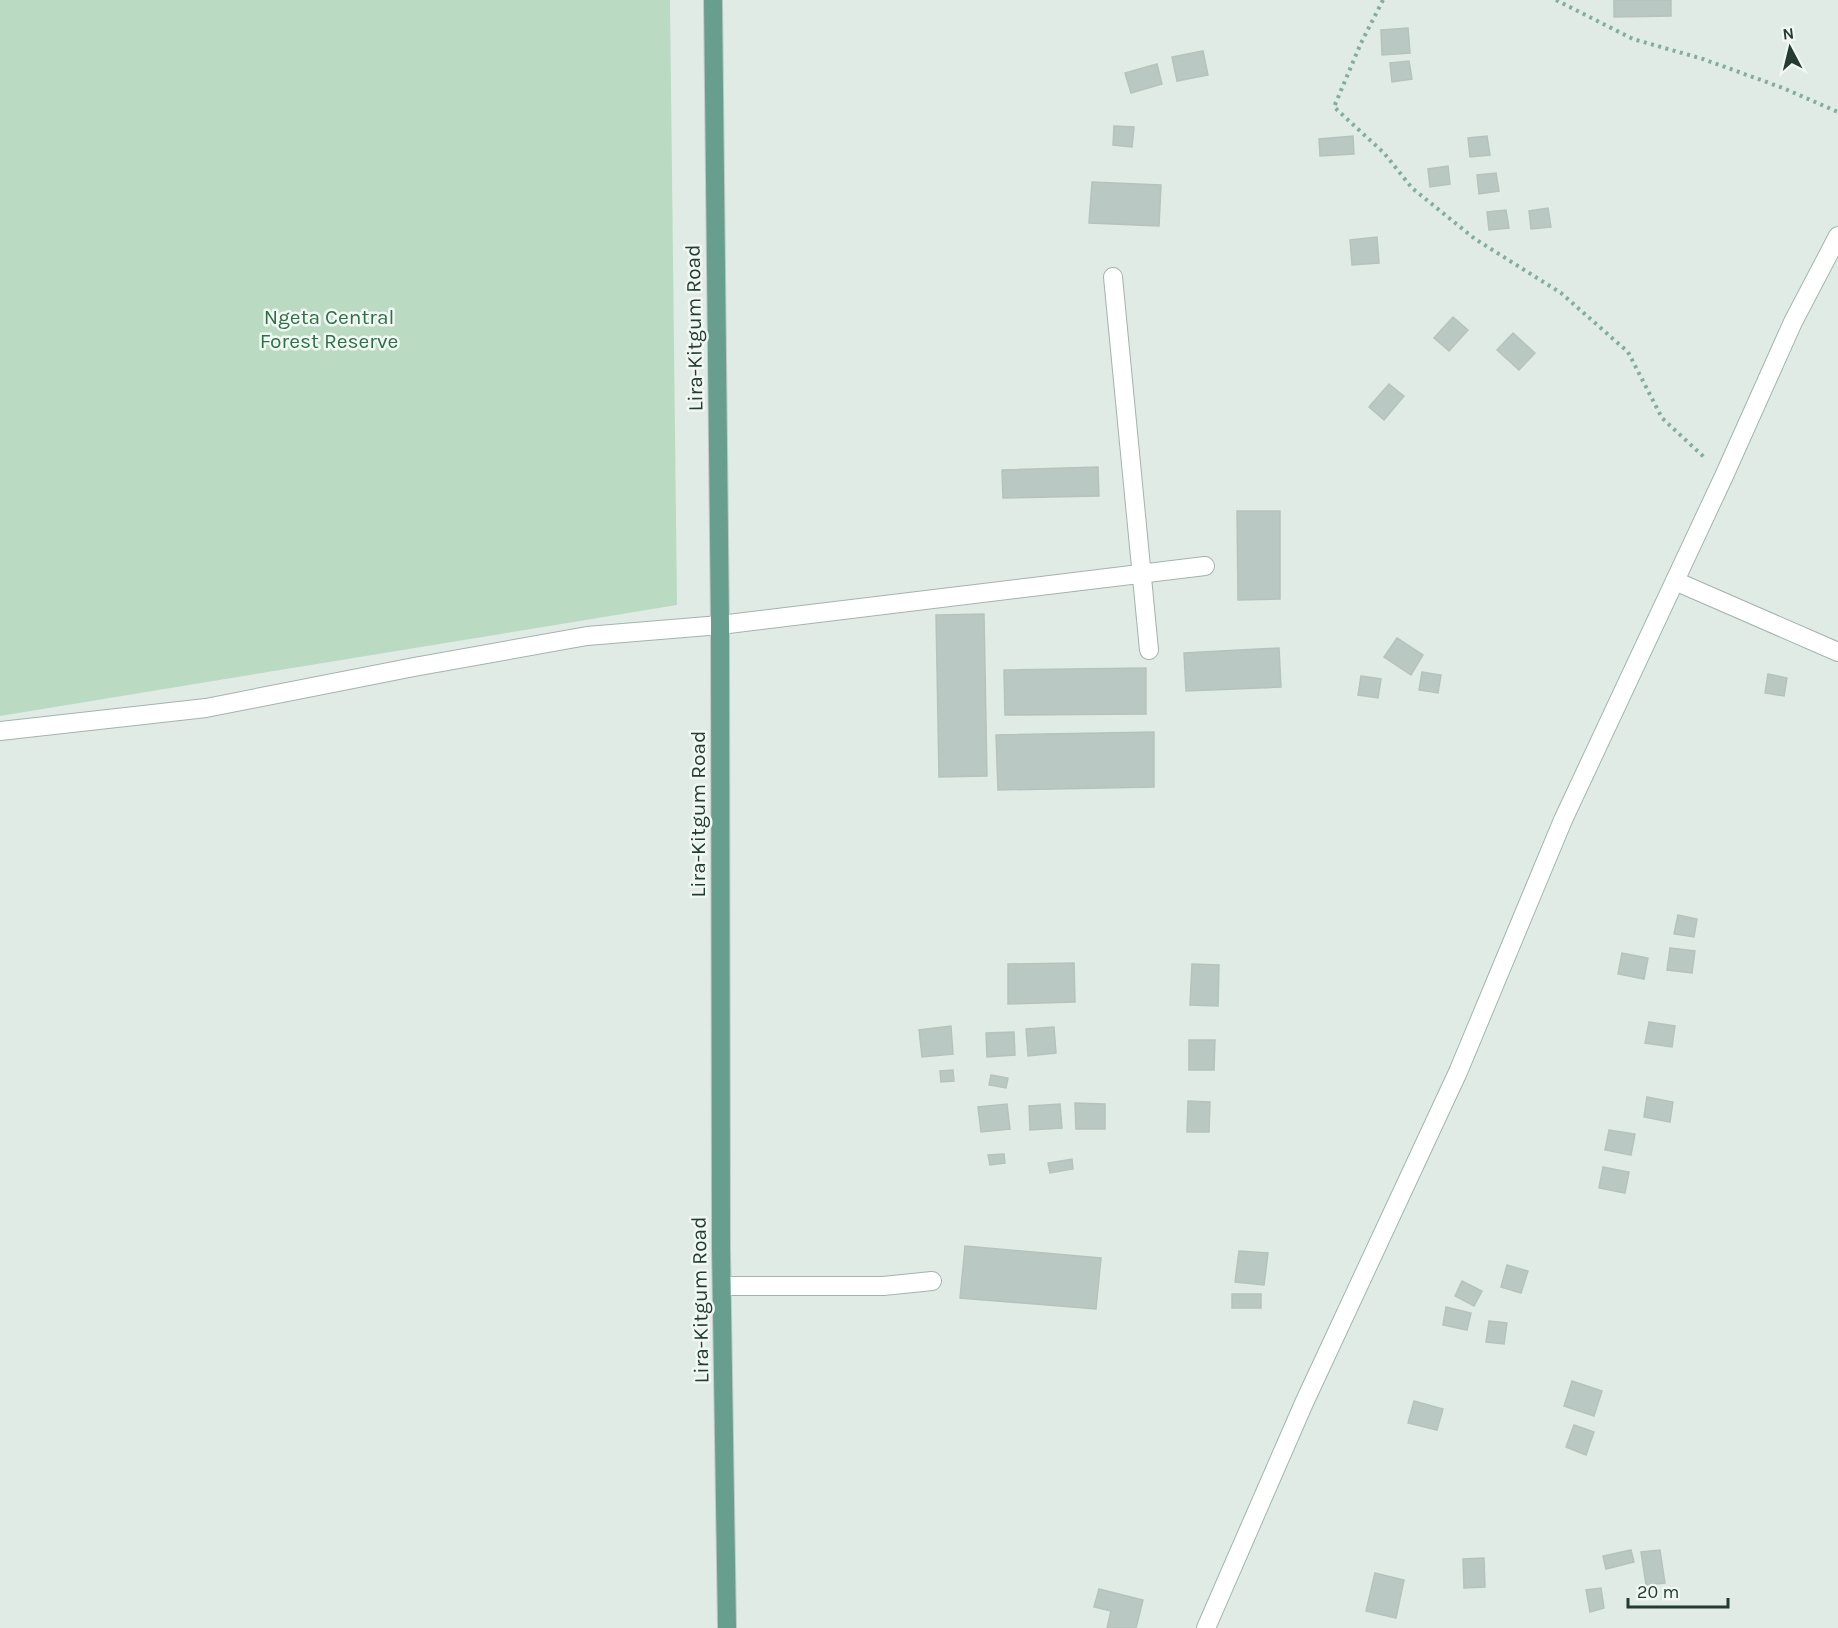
<svg xmlns="http://www.w3.org/2000/svg" width="1838" height="1628" viewBox="0 0 1838 1628" font-family="Karla,sans-serif">
	<style>
		.green { fill: #badbc2 }
		.building { fill: #b9c8c2; stroke: #b4c4bc; stroke-width: 1.5 }
		.lines { fill: none; stroke-linecap: round; stroke-linejoin: round }
		.lane-casing { stroke: #a4b3ad; stroke-width: 20 }
		.street-casing { stroke: #a4b3ad; stroke-width: 20 }
		.secondary-casing { stroke: #a0b6ad; stroke-width: 20 }
		.primary-casing { stroke: #c1c8c6; stroke-width: 20 }
		.path { stroke: #83ad9e; stroke-width: 4; stroke-dasharray: 3 4.5; stroke-linecap: butt }
		.lane { stroke: #fff; stroke-width: 18 }
		.street { stroke: #fff; stroke-width: 18 }
		.secondary { stroke: #fff; stroke-width: 18 }
		.primary { stroke: #679e8e; stroke-width: 18 }
		.labels { text-anchor: middle; dominant-baseline: central; stroke-width: 5; stroke-linejoin: round; paint-order: stroke }
		.park-label { font-size: 21px; fill: #2e7045; stroke: #f1f8f4 }
		.street-label { font-size: 21px; fill: #223b33; stroke: #f1f8f4 }
	</style>
	<rect width="100%" height="100%" fill="#e1ebe6"/>
	<!-- green -->
	<path class="green" d="M 0,0 L 670,0 L 677,605 L 0,716 Z"/>
	<!-- building -->
	<path class="building" d="M 1614,0 L 1671,0 L 1671,16 L 1614,17 Z
		M 1408,28 L 1410,53 L 1382,55 L 1381,30 Z
		M 1203,51 L 1208,75 L 1177,81 L 1172,57 Z
		M 1409,61 L 1412,79 L 1392,82 L 1390,63 Z
		M 1157,64 L 1162,84 L 1131,93 L 1125,73 Z
		M 1114,126 L 1134,127 L 1132,147 L 1113,145 Z
		M 1353,136 L 1354,154 L 1320,156 L 1319,139 Z
		M 1487,136 L 1490,155 L 1470,157 L 1468,138 Z
		M 1448,166 L 1450,184 L 1430,187 L 1428,169 Z
		M 1496,173 L 1499,191 L 1479,194 L 1477,175 Z
		M 1092,182 L 1161,185 L 1159,226 L 1089,223 Z
		M 1548,208 L 1551,227 L 1531,229 L 1529,211 Z
		M 1506,210 L 1509,228 L 1489,230 L 1487,212 Z
		M 1377,237 L 1379,263 L 1352,265 L 1350,240 Z
		M 1453,317 L 1468,330 L 1449,351 L 1434,338 Z
		M 1513,333 L 1535,353 L 1519,370 L 1497,350 Z
		M 1389,384 L 1404,396 L 1384,420 L 1369,407 Z
		M 1098,467 L 1099,496 L 1003,498 L 1002,470 Z
		M 1237,511 L 1280,511 L 1280,599 L 1238,600 Z
		M 984,614 L 987,776 L 939,777 L 936,615 Z
		M 1397,638 L 1423,655 L 1411,675 L 1384,657 Z
		M 1279,648 L 1281,687 L 1186,691 L 1184,653 Z
		M 1146,668 L 1146,714 L 1005,715 L 1004,670 Z
		M 1422,672 L 1441,675 L 1438,693 L 1419,690 Z
		M 1768,674 L 1787,678 L 1784,696 L 1765,693 Z
		M 1361,676 L 1381,679 L 1378,698 L 1358,695 Z
		M 1154,732 L 1154,787 L 998,790 L 996,735 Z
		M 1678,915 L 1697,919 L 1694,937 L 1674,934 Z
		M 1670,948 L 1695,951 L 1692,973 L 1667,970 Z
		M 1622,953 L 1648,958 L 1644,979 L 1618,974 Z
		M 1074,963 L 1075,1002 L 1008,1004 L 1008,964 Z
		M 1192,964 L 1219,965 L 1218,1006 L 1190,1005 Z
		M 1649,1022 L 1675,1026 L 1672,1047 L 1645,1043 Z
		M 951,1026 L 953,1054 L 922,1057 L 919,1030 Z
		M 1054,1027 L 1056,1053 L 1028,1056 L 1026,1029 Z
		M 1014,1032 L 1015,1055 L 987,1057 L 986,1033 Z
		M 1189,1040 L 1215,1040 L 1214,1070 L 1189,1070 Z
		M 953,1070 L 954,1081 L 941,1082 L 940,1071 Z
		M 991,1075 L 1008,1078 L 1006,1088 L 989,1085 Z
		M 1647,1097 L 1673,1102 L 1670,1122 L 1644,1117 Z
		M 1188,1101 L 1210,1102 L 1209,1132 L 1187,1132 Z
		M 1075,1103 L 1105,1104 L 1105,1129 L 1076,1129 Z
		M 1007,1104 L 1010,1129 L 981,1132 L 978,1107 Z
		M 1060,1104 L 1062,1128 L 1030,1130 L 1029,1106 Z
		M 1609,1130 L 1635,1134 L 1631,1155 L 1605,1150 Z
		M 1004,1154 L 1005,1163 L 990,1165 L 988,1155 Z
		M 1072,1159 L 1073,1169 L 1050,1173 L 1048,1163 Z
		M 1603,1167 L 1629,1172 L 1625,1193 L 1599,1188 Z
		M 965,1246 L 1101,1258 L 1096,1309 L 960,1298 Z
		M 1239,1251 L 1268,1253 L 1264,1285 L 1235,1282 Z
		M 1507,1265 L 1528,1271 L 1521,1293 L 1501,1287 Z
		M 1462,1281 L 1482,1291 L 1474,1306 L 1455,1296 Z
		M 1232,1294 L 1261,1294 L 1261,1308 L 1232,1308 Z
		M 1446,1307 L 1471,1313 L 1467,1330 L 1443,1325 Z
		M 1489,1321 L 1507,1323 L 1504,1344 L 1486,1342 Z
		M 1572,1381 L 1602,1391 L 1594,1416 L 1564,1406 Z
		M 1414,1401 L 1443,1409 L 1437,1430 L 1408,1423 Z
		M 1574,1425 L 1594,1432 L 1586,1455 L 1566,1447 Z
		M 1631,1550 L 1634,1562 L 1606,1569 L 1603,1556 Z
		M 1660,1550 L 1665,1583 L 1646,1585 L 1641,1552 Z
		M 1484,1558 L 1485,1587 L 1464,1588 L 1463,1559 Z
		M 1375,1573 L 1404,1580 L 1396,1618 L 1366,1611 Z
		M 1601,1588 L 1604,1608 L 1590,1612 L 1586,1590 Z
		M 1099,1589 L 1143,1600 L 1136,1628 L 1107,1628 L 1111,1611 L 1094,1607 Z"/>
	<g class="lines">
		<defs>
			<path id="lane" d="M 1113,277 L 1149,650
				M 1675,581 L 1838,652
				M 720,625 L 1205,566
				M 722,1286 L 883,1286 L 932,1281"/>
			<path id="street" d="M 0,731 L 206,708 L 414,667 L 587,636 L 720,625"/>
			<path id="secondary" d="M 1206,1628 L 1304,1403 L 1458,1072 L 1563,820 L 1724,476 L 1793,322 L 1838,236"/>
			<path id="primary" d="M 713,0 L 720,625 L 721,1248 L 727,1628"/>
		</defs>
		<!-- lane casing -->
		<use href="#lane" class="lane-casing"/>
		<!-- street casing -->
		<use href="#street" class="street-casing"/>
		<!-- secondary casing -->
		<use href="#secondary" class="secondary-casing"/>
		<!-- primary casing -->
		<use href="#primary" class="primary-casing"/>
		<!-- path -->
		<path class="path" d="M 1383,0 L 1361,43 L 1334,107 L 1384,153 L 1412,188 L 1475,239 L 1561,293 L 1628,352 L 1662,418 L 1705,458
			M 1556,0 L 1633,39 L 1703,59 L 1783,88 L 1838,112"/>
		<!-- lane -->
		<use href="#lane" class="lane"/>
		<!-- street -->
		<use href="#street" class="street"/>
		<!-- secondary -->
		<use href="#secondary" class="secondary"/>
		<!-- primary -->
		<use href="#primary" class="primary"/>
	</g>
	<g class="labels">
		<!-- park labels -->
		<g class="park-label">
			<text x="329" y="317">Ngeta Central<tspan x="329" dy="24">Forest Reserve</tspan></text>
		</g>
		<!-- street labels -->
		<g class="street-label">
			<text transform="translate(694 328) rotate(-91)">Lira-Kitgum Road</text>
			<text transform="translate(698 814) rotate(-90)">Lira-Kitgum Road</text>
			<text transform="translate(700 1300) rotate(-91)">Lira-Kitgum Road</text>
		</g>
	</g>
	<!-- north arrow -->
	<g transform="translate(1790 48) rotate(353)" stroke="#f1f8f4" stroke-width="4.5" paint-order="stroke">
	<path d="M0-4.5L10 22L0 15L-10 22Z" fill="#223b33"/>
	<text y="-9" font-size="16" font-weight="bold" text-anchor="middle" fill="#223b33">N</text>
	</g>
	<!-- scale -->
	<path d="M1628 1598v9h100v-9" fill="none" stroke="#223b33" stroke-width="3"/>
	<text x="1637" y="1598" font-size="18" fill="#223b33" stroke="#f1f8f4" stroke-width="4.5" paint-order="stroke">20 m</text>
</svg>
